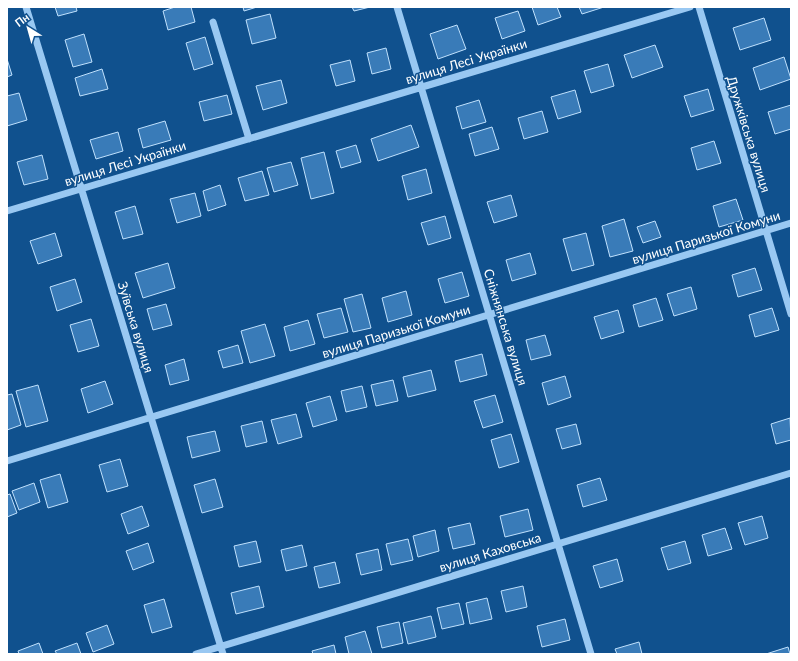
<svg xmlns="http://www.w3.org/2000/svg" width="798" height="661" viewBox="0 0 798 661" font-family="Lato,sans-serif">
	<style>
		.building { fill: #397bb8; stroke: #c0e1fd }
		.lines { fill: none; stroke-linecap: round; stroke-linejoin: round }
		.minor { stroke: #99c8f2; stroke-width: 7 }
		.labels { text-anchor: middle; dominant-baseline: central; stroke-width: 3; stroke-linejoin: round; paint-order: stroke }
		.street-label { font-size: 13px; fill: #fff; stroke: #10518e }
	</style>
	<rect width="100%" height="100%" fill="#10518e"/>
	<!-- building -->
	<path class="building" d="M 55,7 L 76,7 L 77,11 L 58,16 Z
		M 175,7 L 191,7 L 195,22 L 168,30 L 163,11 Z
		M 243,7 L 257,7 L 244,11 Z
		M 352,7 L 370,7 L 354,11 Z
		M 532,7 L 557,7 L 561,17 L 538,25 Z
		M 579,7 L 604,7 L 582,14 Z
		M 518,11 L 525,31 L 502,39 L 495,18 Z
		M 270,14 L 276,38 L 252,44 L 246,20 Z
		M 764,18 L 771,40 L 740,50 L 733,28 Z
		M 457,25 L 466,49 L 438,59 L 430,34 Z
		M 84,34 L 92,62 L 73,67 L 65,40 Z
		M 205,37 L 213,64 L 194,70 L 186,43 Z
		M 655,45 L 663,67 L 632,78 L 624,55 Z
		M 386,48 L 391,69 L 372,74 L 367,53 Z
		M 784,57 L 791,79 L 760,90 L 753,68 Z
		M 7,59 L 12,75 L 7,77 Z
		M 350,60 L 355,81 L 336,86 L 330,65 Z
		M 608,64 L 614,86 L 591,93 L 584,71 Z
		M 102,69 L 108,89 L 80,96 L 75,78 Z
		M 281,80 L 287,103 L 263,110 L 256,86 Z
		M 708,89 L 714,110 L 691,117 L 684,96 Z
		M 575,90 L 581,112 L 558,119 L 551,97 Z
		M 19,93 L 27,120 L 7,126 L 7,96 Z
		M 227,95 L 232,114 L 204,121 L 199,102 Z
		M 479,100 L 486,122 L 462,129 L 456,107 Z
		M 791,105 L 791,129 L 775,134 L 768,112 Z
		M 542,111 L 548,132 L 524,139 L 518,118 Z
		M 165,121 L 171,140 L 143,148 L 138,129 Z
		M 411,125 L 419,147 L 378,161 L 371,139 Z
		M 492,127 L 499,149 L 475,156 L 469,134 Z
		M 118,132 L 123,151 L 96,159 L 90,140 Z
		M 714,141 L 721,163 L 697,170 L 691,148 Z
		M 356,145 L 361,162 L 341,168 L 336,151 Z
		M 324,152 L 334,193 L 311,199 L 301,158 Z
		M 42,155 L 48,179 L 24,185 L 17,162 Z
		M 291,162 L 298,185 L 274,192 L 267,168 Z
		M 426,169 L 432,193 L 408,200 L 402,176 Z
		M 262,171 L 269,195 L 245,201 L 238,178 Z
		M 220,185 L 226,205 L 208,211 L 203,191 Z
		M 195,193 L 201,216 L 177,223 L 170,199 Z
		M 511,195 L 517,216 L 494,223 L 487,202 Z
		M 736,199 L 743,220 L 719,227 L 713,206 Z
		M 135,206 L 143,234 L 123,239 L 115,212 Z
		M 445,216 L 451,238 L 428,245 L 421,223 Z
		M 624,219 L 633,251 L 610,257 L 602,226 Z
		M 655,221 L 661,237 L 643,243 L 637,227 Z
		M 55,233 L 62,256 L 38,264 L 30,241 Z
		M 586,233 L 594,265 L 572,271 L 563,239 Z
		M 530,253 L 536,274 L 512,281 L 506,260 Z
		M 168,263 L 175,288 L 143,298 L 135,273 Z
		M 755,268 L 762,290 L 738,297 L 732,275 Z
		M 462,272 L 469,296 L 445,303 L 438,279 Z
		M 75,279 L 82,302 L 57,311 L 50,287 Z
		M 691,287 L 697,309 L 674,316 L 667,294 Z
		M 406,291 L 412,315 L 388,322 L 382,298 Z
		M 362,294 L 371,328 L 353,332 L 344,299 Z
		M 656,298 L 663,320 L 639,327 L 633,305 Z
		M 166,304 L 172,325 L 153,330 L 147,309 Z
		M 341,308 L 348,332 L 324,338 L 317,314 Z
		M 772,308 L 779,330 L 755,337 L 749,315 Z
		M 618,310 L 624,332 L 601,339 L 594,317 Z
		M 91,319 L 99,346 L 78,352 L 70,325 Z
		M 308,320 L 315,344 L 290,351 L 284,327 Z
		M 265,324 L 275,356 L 250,363 L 241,331 Z
		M 545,335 L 551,355 L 531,360 L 526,340 Z
		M 238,345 L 243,363 L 223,368 L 218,351 Z
		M 482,354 L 487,375 L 460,382 L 455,361 Z
		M 184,359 L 189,380 L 170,385 L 165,365 Z
		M 431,370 L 436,390 L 408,397 L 403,377 Z
		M 565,376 L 571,397 L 548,405 L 542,383 Z
		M 393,380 L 398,401 L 376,406 L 371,385 Z
		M 105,381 L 113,404 L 88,413 L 81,389 Z
		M 38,385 L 48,421 L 26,427 L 16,391 Z
		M 362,386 L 367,407 L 346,412 L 341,391 Z
		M 12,394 L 21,425 L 7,430 L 7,395 Z
		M 495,395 L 503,422 L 483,428 L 474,401 Z
		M 330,396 L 337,420 L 313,427 L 306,403 Z
		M 296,414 L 302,437 L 278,444 L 271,420 Z
		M 790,418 L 791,440 L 776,444 L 771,424 Z
		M 262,421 L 267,442 L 246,447 L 241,426 Z
		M 576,424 L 581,444 L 562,449 L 556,429 Z
		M 215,431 L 220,451 L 192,458 L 187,437 Z
		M 511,434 L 519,462 L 499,468 L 491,440 Z
		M 120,459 L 128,486 L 107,492 L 99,465 Z
		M 60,474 L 68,502 L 48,508 L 40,480 Z
		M 600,478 L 607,500 L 583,507 L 577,485 Z
		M 215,479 L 223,507 L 202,513 L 194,485 Z
		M 34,483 L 40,502 L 19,510 L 12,491 Z
		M 10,494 L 17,513 L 7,517 L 7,495 Z
		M 142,506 L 149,526 L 128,534 L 121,514 Z
		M 528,509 L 533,530 L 505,537 L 500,516 Z
		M 762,516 L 768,538 L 745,545 L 738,523 Z
		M 470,523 L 475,544 L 453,549 L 448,528 Z
		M 725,528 L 732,549 L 708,556 L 702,535 Z
		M 435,530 L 439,551 L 418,557 L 413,536 Z
		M 408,539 L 413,560 L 391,565 L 386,544 Z
		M 256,541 L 261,562 L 239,567 L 234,546 Z
		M 685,541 L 691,563 L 668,570 L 661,548 Z
		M 148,543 L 154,562 L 133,570 L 126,551 Z
		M 302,545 L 307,566 L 286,571 L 281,550 Z
		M 378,549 L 382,570 L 361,575 L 356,554 Z
		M 617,559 L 623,581 L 600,588 L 593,566 Z
		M 335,562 L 340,583 L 319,588 L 314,567 Z
		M 259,586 L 264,607 L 236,614 L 231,593 Z
		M 523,586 L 527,607 L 506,612 L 501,591 Z
		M 487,598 L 492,619 L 470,624 L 466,603 Z
		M 164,599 L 172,627 L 152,633 L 144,605 Z
		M 459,603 L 464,624 L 442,629 L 437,608 Z
		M 431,616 L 436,637 L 408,644 L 403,623 Z
		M 565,619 L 570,640 L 542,647 L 537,626 Z
		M 399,622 L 403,643 L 382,648 L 377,627 Z
		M 107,625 L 114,644 L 93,652 L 86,633 Z
		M 365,631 L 372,654 L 349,654 L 345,637 Z
		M 639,642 L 642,654 L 617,654 L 615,649 Z
		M 39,643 L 43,654 L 19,654 L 18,651 Z
		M 77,643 L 81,654 L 57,654 L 55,651 Z
		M 334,645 L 336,654 L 313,654 L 312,651 Z
		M 788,647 L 790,654 L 766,654 Z"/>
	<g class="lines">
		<!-- minor -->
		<path class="minor" d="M 26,7 L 223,654
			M 397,7 L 591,654
			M 699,7 L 791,314
			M 213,22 L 249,139
			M 7,211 L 690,7
			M 7,461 L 791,223
			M 196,654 L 791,473"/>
	</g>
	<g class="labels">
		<!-- street labels -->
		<g class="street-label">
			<text transform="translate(466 61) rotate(-17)">вулиця Лесі Українки</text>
			<text transform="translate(749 134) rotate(73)">Дружківська вулиця</text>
			<text transform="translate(125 163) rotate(-17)">вулиця Лесі Українки</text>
			<text transform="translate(706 237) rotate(-17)">вулиця Паризької Комуни</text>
			<text transform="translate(136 327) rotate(73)">Зуївська вулиця</text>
			<text transform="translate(506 327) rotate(73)">Сніжнянська вулиця</text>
			<text transform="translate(396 331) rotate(-17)">вулиця Паризької Комуни</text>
			<text transform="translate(490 552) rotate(-17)">вулиця Каховська</text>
		</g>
	</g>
	<!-- border -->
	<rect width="798" height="661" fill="none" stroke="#ffffff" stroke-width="16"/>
	<!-- north arrow -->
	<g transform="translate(28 28) rotate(323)" stroke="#10518e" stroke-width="3" paint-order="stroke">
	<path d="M0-3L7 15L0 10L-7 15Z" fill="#ffffff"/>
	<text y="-6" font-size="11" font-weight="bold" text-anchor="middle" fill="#ffffff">Пн</text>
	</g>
</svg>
